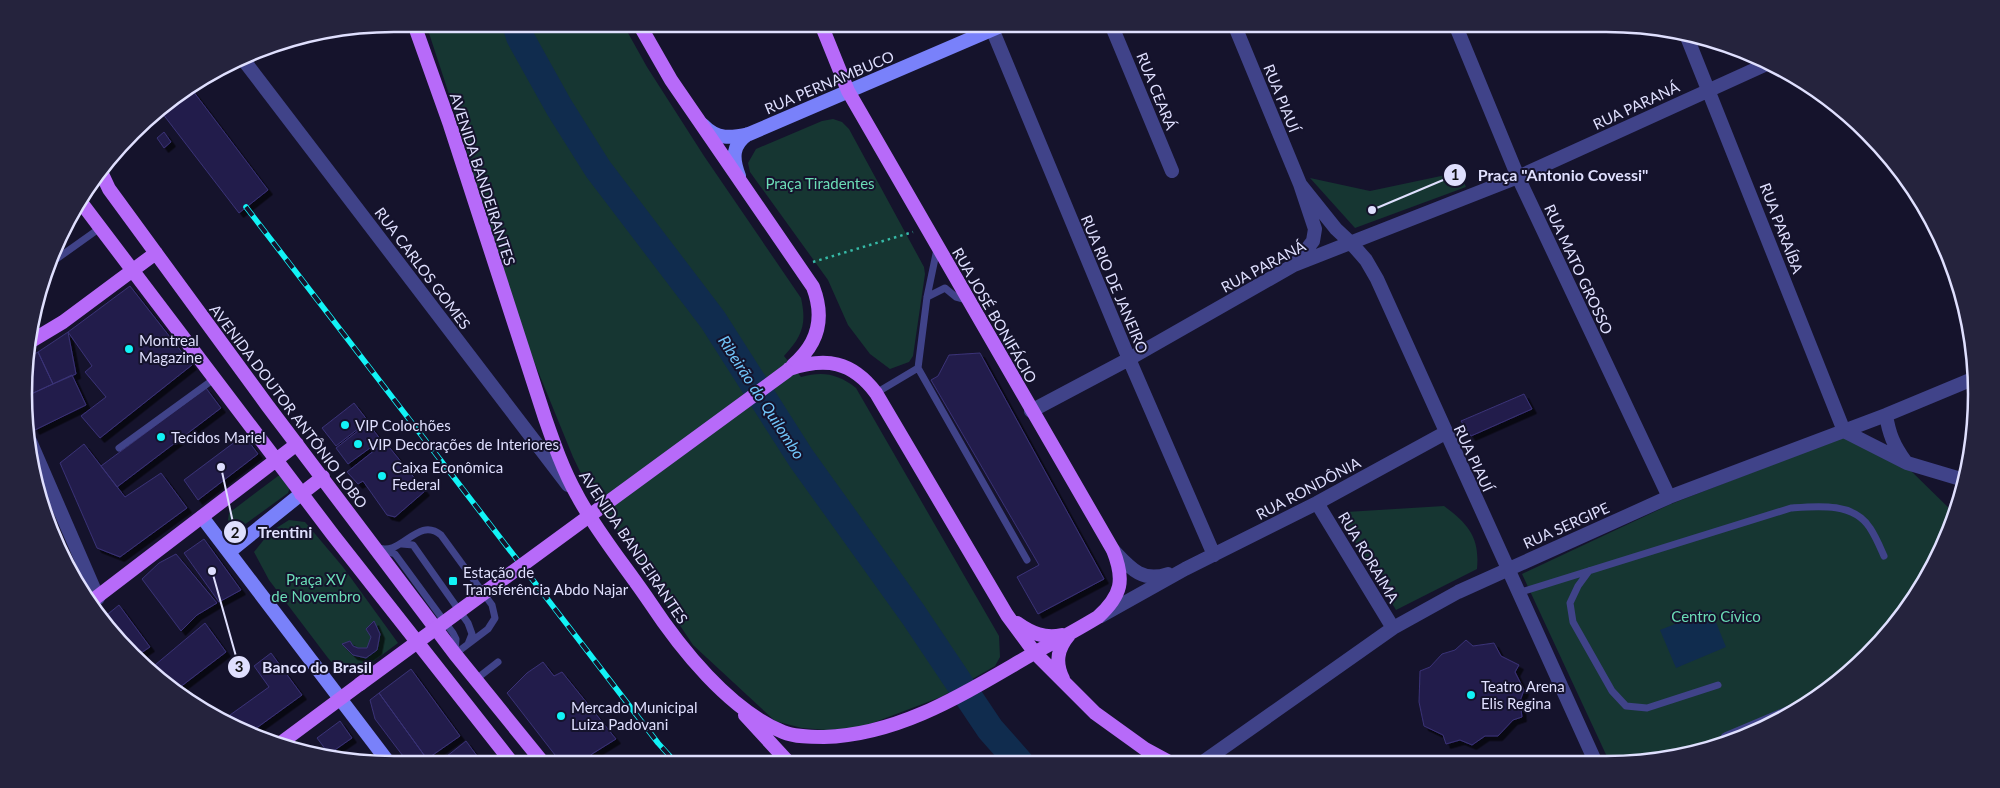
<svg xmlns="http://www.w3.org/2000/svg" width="2000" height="788" viewBox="0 0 2000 788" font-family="Lato,sans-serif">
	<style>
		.green { fill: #163632 }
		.water { fill: #102c4e }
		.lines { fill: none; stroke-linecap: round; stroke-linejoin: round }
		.river { stroke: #102c4e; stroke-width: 28 }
		.building { fill: #241f4c; stroke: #3a3277; filter: url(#shadow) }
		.path { stroke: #36baa7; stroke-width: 2.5; stroke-dasharray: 2.5 4; stroke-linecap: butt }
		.service { stroke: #404389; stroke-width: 7 }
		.minor { stroke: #404389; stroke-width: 14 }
		.secondary { stroke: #7981fa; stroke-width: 14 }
		.primary { stroke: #b76af9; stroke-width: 14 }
		.rail-casing { stroke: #12f3f6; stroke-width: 5.5 }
		.rail { stroke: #15132c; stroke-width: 4; stroke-dasharray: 11; stroke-linecap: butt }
		.primary-bridge { stroke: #b76af9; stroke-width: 14 }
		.poi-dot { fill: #12f3f6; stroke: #15132c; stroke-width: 2 }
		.labels { text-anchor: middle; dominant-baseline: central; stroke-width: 4; stroke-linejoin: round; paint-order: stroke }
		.street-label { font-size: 15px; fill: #dfdffe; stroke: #15132c }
		.park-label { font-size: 15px; fill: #6bddb7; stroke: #15132c }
		.poi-label { font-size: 15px; fill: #dfdffe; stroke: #15132c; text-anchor: start }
		.water-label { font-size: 16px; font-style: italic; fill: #71c6fa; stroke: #15132c }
		.rim { fill: none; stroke: #dfdffe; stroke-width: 2.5 }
		.leader { fill: none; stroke: #dfdffe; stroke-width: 2 }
		.callout-dot { fill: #dfdffe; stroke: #15132c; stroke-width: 2 }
		.mark-label { font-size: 15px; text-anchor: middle; font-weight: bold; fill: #111 }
		.callout-label { font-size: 16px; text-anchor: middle; font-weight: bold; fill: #dfdffe; stroke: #15132c; stroke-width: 4; stroke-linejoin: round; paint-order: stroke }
	</style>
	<defs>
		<filter id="shadow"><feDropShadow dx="4.5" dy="4.5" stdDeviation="0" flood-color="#0009"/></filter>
	</defs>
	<rect width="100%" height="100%" fill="#15132c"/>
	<!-- green -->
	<path class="green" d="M 426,24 L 623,24 L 647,67 L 704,156 L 801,298 C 807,325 802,336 784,356 L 801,377 C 823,371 838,374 856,388 L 999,636 L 1000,657 L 995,666 L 941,697 L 862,727 L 827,730 L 802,728 L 775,721 L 693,645 L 587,486 L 573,457 L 524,337 L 490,240 L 464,140 Z
		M 833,119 L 842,122 L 849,129 L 924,267 L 925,274 L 913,356 L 909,362 L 890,369 L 870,354 L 848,325 L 828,280 L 750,172 L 748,163 L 756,149 L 822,121 Z
		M 1460,172 L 1466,187 L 1355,228 L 1310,178 L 1370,191 Z
		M 1848,435 L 1908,468 L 1956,515 L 1914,599 L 1850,673 L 1769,726 L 1655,761 L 1609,761 L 1522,574 L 1671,504 Z
		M 278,476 L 283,476 L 291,484 L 288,493 L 240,528 L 237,534 L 228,520 L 229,513 Z
		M 1444,506 C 1468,524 1480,537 1477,569 L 1396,610 L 1349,532 L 1346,512 Z
		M 289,520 L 305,522 L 343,567 L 398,643 L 358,673 L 339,670 L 328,658 L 269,580 L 254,552 L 270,532 Z"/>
	<!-- water -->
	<path class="water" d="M 1711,610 L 1726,647 L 1676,668 L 1660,630 Z"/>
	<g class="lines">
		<!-- river -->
		<path class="river" d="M 516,24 L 520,37 L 559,107 L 598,169 L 713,320 L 801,458 L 913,614 L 990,729 L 1020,763"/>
	</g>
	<!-- building -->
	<path class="building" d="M 190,87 L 268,190 L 239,213 L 159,109 Z
		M 164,132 L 171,142 L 164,148 L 157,138 Z
		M 130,286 L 192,365 L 100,438 L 81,416 L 106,397 L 85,372 L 92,366 L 68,332 Z
		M 68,332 L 76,374 L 53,384 L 38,352 Z
		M 38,352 L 53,384 L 29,395 L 27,358 Z
		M 980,353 L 1104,579 L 1038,614 L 1017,577 L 1039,565 L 931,380 L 938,376 L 949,355 Z
		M 72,375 L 86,405 L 35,430 L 29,417 L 29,395 Z
		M 206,388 L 221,408 L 117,487 L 101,466 Z
		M 1524,394 L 1532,409 L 1471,436 L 1461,421 Z
		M 354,403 L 368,421 L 336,446 L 322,428 Z
		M 368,423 L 381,440 L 348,464 L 336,448 Z
		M 244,435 L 258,454 L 198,500 L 184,480 Z
		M 385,442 L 425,491 L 395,517 L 387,515 L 363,481 L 358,484 L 347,472 Z
		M 84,444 L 125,497 L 161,473 L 187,508 L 120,557 L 97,548 L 60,463 Z
		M 204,539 L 241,590 L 219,602 L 184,553 Z
		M 176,554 L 217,603 L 197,615 L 181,631 L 142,579 L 159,563 Z
		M 119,605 L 150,647 L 138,655 L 103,618 Z
		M 374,621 L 380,634 L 377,650 L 366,658 L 353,655 L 342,644 L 350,641 L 353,646 L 358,648 L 367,648 L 371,637 L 366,629 Z
		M 205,623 L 226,652 L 175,691 L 155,665 Z
		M 1466,640 L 1473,646 L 1494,643 L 1501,656 L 1519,665 L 1515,672 L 1524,690 L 1520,701 L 1522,717 L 1513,720 L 1498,736 L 1485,736 L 1472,745 L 1460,740 L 1446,744 L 1443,735 L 1424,726 L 1419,702 L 1420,671 L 1430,667 L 1442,654 L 1455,650 Z
		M 271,653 L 302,695 L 251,732 L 237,724 L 230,715 L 269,687 L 254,666 Z
		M 543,662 L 554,676 L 562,672 L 616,739 L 592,754 L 581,764 L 562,764 L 507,693 L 527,673 Z
		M 411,669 L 460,736 L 427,759 L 379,693 Z
		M 379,693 L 427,759 L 420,764 L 409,764 L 375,719 L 370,700 Z
		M 340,721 L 352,738 L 329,754 L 317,738 Z
		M 466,741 L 483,764 L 437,764 Z"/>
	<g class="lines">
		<!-- path -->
		<path class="path" d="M 813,262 L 913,232"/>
		<!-- service -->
		<path class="service" d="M 937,249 L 927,297 L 918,368 L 1027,560
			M 48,265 L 100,228
			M 927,297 L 945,288 L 956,297 L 967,300
			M 876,393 L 918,368
			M 119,448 L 214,379
			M 37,485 L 47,481
			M 402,544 L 413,545 L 468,623 L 472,634 L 468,644
			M 376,547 C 401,559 417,515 441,535 L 492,605 L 495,618 L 488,629 L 455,654
			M 386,551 L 395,554 L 453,633 L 456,639 L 455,654
			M 1589,571 L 1578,586 L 1570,603 L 1573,622 L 1612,691 L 1626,706 L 1647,708 L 1718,685
			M 1518,593 L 1791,508 C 1817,506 1854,502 1870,528 C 1876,537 1880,547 1884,556
			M 475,680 L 498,662"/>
		<!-- minor -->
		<path class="minor" d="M 990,24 L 1129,359 L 1214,555
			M 1111,24 L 1172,171
			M 1234,24 L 1300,184 L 1315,229 L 1313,241 L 1297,262
			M 1455,24 L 1518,177 L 1669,497
			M 1687,37 L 1844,431 L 1907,463 L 1964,480
			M 242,58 L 568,485
			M 1300,184 L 1336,229 L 1351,243 L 1366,260 L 1377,279 L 1595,761
			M 1031,411 L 1129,359 L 1294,265 L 1518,177 L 1769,63
			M 1886,415 C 1889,434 1894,446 1905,461
			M 30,441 L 98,598
			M 1317,503 L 1393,628
			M 1113,550 C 1130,568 1142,583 1168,574
			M 1101,616 L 1185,569 L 1317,503 L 1445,433
			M 1727,739 L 1791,712
			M 1203,762 L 1393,628 L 1458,592 L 1669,497 L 1886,415 L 1975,378"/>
		<!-- secondary -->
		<path class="secondary" d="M 703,125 C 717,140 731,138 749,134 L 1005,24
			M 739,176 C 732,158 732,145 748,134
			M 202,517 L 389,763
			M 229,552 L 301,494"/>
		<!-- primary -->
		<path class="primary" d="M 414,24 L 450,125 L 545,418 C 554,444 563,470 577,495 C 596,531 626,567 649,601 C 680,648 729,710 783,732 C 795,737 811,737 824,737 C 900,735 965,693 1029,656 C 1052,643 1075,631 1098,617 C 1122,595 1125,580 1113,550 L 848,91 L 821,24
			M 639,24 L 671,80 L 813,287 C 825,318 818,344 793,365
			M 102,174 L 109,189 L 267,405 L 455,654 L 544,764
			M 80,201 L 333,535 L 513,764
			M 28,343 L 63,322 L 156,253
			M 789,369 C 826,357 852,361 876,393 L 1007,615 L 1035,653 L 1095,713 L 1145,749 L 1169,762
			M 301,494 L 323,477
			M 89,603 L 297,444
			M 1017,623 C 1031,633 1045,639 1062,635
			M 1063,679 C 1055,663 1057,649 1069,635
			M 745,715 L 789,763
			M 278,745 L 360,684"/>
		<defs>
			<path id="rail" d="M 246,207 L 658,743 L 677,764"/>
		</defs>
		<!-- rail casing -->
		<use href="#rail" class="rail-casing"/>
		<!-- rail -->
		<use href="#rail" class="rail"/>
		<!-- primary-bridge -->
		<path class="primary-bridge" d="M 360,684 L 787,371"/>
	</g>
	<!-- markers -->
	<g class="poi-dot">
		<circle cx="129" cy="349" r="5"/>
		<circle cx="345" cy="425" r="5"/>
		<circle cx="161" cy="437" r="5"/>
		<circle cx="358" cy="444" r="5"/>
		<circle cx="382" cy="476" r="5"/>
		<rect x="448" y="576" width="10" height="10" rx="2.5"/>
		<circle cx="1471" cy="695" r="5"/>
		<circle cx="561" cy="716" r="5"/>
	</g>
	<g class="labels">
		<!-- street labels -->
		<g class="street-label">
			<text transform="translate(829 82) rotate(-23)">RUA PERNAMBUCO</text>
			<text transform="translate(1157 91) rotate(68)">RUA CEARÁ</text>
			<text transform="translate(1282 98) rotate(68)">RUA PIAUÍ</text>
			<text transform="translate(1636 105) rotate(-25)">RUA PARANÁ</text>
			<text transform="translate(483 179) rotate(72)">AVENIDA BANDEIRANTES</text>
			<text transform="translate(1782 228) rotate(69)">RUA PARAÍBA</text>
			<text transform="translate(1263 266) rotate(-28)">RUA PARANÁ</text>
			<text transform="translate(423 268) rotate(53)">RUA CARLOS GOMES</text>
			<text transform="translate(1579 269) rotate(65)">RUA MATO GROSSO</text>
			<text transform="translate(1115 284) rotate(67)">RUA RIO DE JANEIRO</text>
			<text transform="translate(995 315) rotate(60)">RUA JOSÉ BONIFÁCIO</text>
			<text transform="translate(289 406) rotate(53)">AVENIDA DOUTOR ANTÔNIO LOBO</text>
			<text transform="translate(1474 458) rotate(65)">RUA PIAUÍ</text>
			<text transform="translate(1308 488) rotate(-28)">RUA RONDÔNIA</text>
			<text transform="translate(1566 525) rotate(-24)">RUA SERGIPE</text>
			<text transform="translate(634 547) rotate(56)">AVENIDA BANDEIRANTES</text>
			<text transform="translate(1369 557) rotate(59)">RUA RORAIMA</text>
		</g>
		<!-- park labels -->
		<g class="park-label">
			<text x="820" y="183">Praça Tiradentes</text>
			<text x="316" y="579">Praça XV<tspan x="316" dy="17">de Novembro</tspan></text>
			<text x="1716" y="616">Centro Cívico</text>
		</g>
		<!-- poi labels -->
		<g class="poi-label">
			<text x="139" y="340">Montreal<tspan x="139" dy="17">Magazine</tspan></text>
			<text x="355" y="425">VIP Colochões</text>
			<text x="171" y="437">Tecidos Mariel</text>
			<text x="368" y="444">VIP Decorações de Interiores</text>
			<text x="392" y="467">Caixa Econômica<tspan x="392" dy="17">Federal</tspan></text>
			<text x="463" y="572">Estação de<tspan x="463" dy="17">Transferência Abdo Najar</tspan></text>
			<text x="1481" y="686">Teatro Arena<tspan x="1481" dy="17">Elis Regina</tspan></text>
			<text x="571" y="707">Mercado Municipal<tspan x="571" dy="17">Luiza Padovani</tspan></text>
		</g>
		<!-- water labels -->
		<g class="water-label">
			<text transform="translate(762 397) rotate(57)">Ribeirão do Quilombo</text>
		</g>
	</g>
	<!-- crop -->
	<path d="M0 0H2000V788H0ZM394 32H1606A362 362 0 0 1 1968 394V394A362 362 0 0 1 1606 756H394A362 362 0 0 1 32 394V394A362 362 0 0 1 394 32Z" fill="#25233d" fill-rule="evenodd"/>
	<path class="rim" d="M394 32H1606A362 362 0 0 1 1968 394V394A362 362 0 0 1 1606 756H394A362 362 0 0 1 32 394V394A362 362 0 0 1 394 32Z"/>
	<!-- callouts -->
	<path class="leader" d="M1372 210L1455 175M221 467L235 532M212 571L239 667"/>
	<g class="callout-dot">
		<circle cx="1372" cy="210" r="5"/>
		<circle cx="221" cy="467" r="5"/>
		<circle cx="212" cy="571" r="5"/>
		<circle cx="1455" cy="175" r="12"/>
		<circle cx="235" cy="532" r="12"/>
		<circle cx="239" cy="667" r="12"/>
	</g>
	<g class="mark-label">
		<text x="1455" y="180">1</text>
		<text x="235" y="538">2</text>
		<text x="239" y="672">3</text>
	</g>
	<g class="callout-label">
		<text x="1563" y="181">Praça "Antonio Covessi"</text>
		<text x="285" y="538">Trentini</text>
		<text x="317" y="673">Banco do Brasil</text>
	</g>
</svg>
